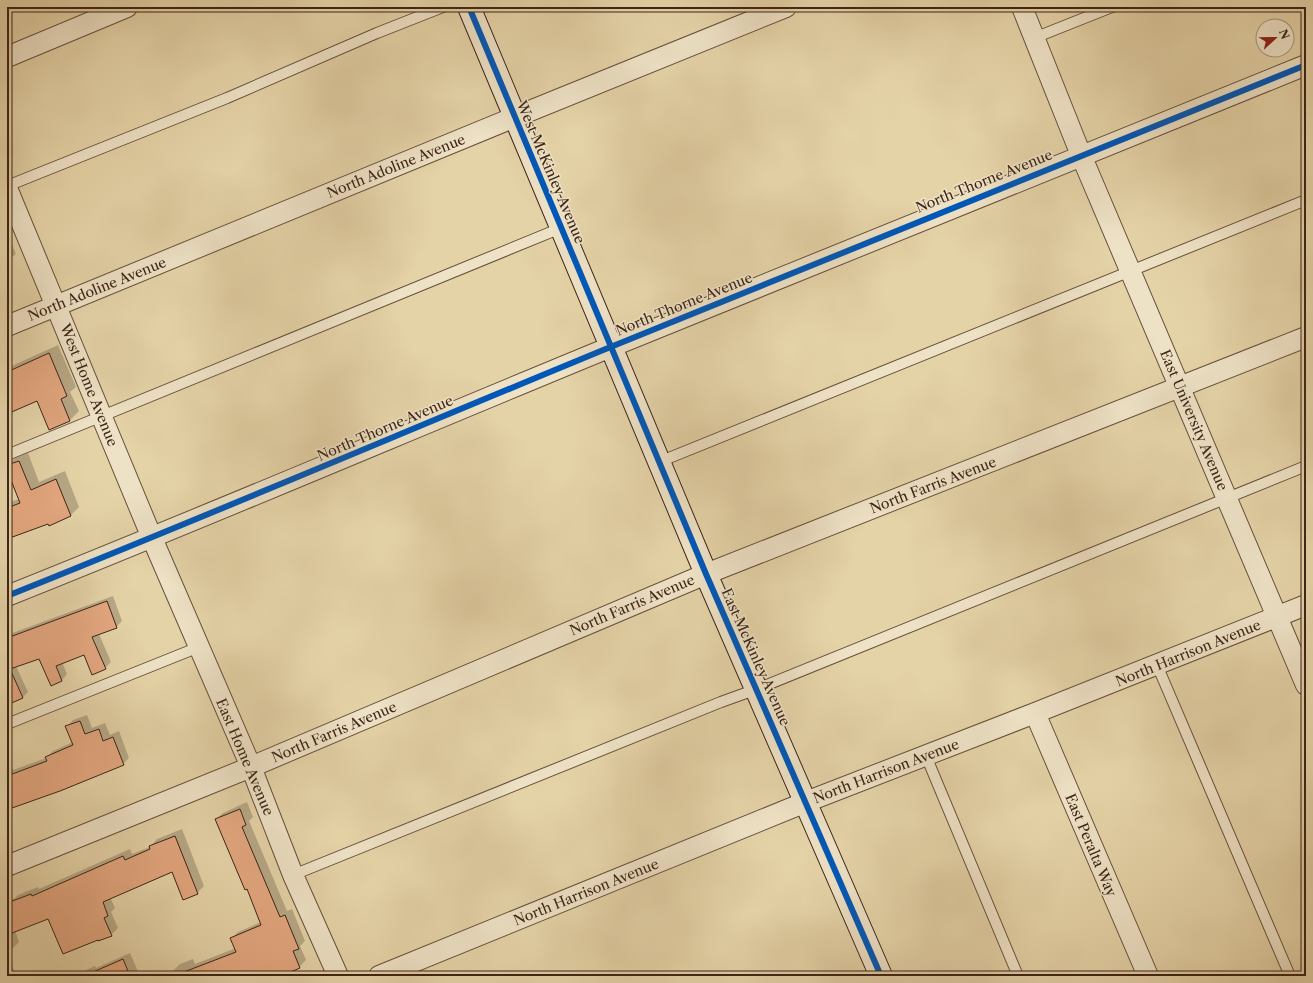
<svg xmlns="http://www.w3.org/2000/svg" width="1313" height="983" viewBox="0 0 1313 983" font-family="'Libre Caslon Text',serif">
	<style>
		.shadow { fill: #0003 }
		.building { fill: #e3a780; stroke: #3d2517 }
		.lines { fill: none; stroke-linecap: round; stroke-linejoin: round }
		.lane-casing { stroke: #67503b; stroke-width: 12 }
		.street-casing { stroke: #67503b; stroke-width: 22 }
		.secondary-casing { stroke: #3d2517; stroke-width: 24 }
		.lane { stroke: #eee2c6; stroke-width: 10 }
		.street { stroke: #eee2c6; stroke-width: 20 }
		.secondary { stroke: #eee2c6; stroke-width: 22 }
		.cycleway-casing { stroke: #eee2c6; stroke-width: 8 }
		.cycleway { stroke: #0057b8; stroke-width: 6 }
		.labels { text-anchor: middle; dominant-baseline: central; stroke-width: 3; stroke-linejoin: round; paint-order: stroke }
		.street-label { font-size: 14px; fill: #3d2517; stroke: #eee2c6 }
	</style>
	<rect width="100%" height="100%" fill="#e5d3a8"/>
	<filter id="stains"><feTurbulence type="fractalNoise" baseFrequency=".005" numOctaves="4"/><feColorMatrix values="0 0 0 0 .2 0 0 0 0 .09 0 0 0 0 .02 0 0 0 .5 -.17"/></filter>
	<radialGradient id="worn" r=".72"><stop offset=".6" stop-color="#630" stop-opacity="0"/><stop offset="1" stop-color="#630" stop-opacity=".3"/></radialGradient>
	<!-- shadow -->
	<path class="shadow" d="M 7,232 L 16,254 L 7,261 Z
		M 58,345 L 76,387 L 70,392 L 79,411 L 70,420 L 50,429 L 38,400 L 7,413 L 7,368 Z
		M 28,453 L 39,482 L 65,471 L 79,507 L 71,515 L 49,525 L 48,522 L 7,538 L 7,503 L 19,499 L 7,466 L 15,458 Z
		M 113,596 L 122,621 L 116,627 L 99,634 L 111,662 L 105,668 L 84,653 L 62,662 L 67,674 L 62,680 L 51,685 L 39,658 L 16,666 L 28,692 L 22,698 L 7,699 L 7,635 Z
		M 87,715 L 92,728 L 105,723 L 110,735 L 119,731 L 129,758 L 123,764 L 60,790 L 7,809 L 7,755 L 13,770 L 46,758 L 53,751 L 73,742 L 67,727 L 73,720 Z
		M 247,802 L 253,817 L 249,821 L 287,911 L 292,909 L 305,941 L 300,946 L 306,960 L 299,967 L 273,976 L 175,976 L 173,971 L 180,964 L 193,959 L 195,964 L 236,948 L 232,938 L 238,932 L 261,922 L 247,887 L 216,819 L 223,813 Z
		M 182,829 L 204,886 L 197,893 L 172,870 L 110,897 L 115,908 L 111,912 L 118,928 L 111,935 L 48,918 L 15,930 L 19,942 L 12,949 L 7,951 L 7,901 L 15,898 L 18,895 L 38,887 L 39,889 L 130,849 L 132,854 L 150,847 L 157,839 Z
		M 7,952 L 16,976 L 7,976 Z
		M 130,953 L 140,976 L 77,976 L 82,972 L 95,966 L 96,968 Z"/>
	<!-- building -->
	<path class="building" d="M 49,353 L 67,396 L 61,399 L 70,421 L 49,430 L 37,401 L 7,414 L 7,372 Z
		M 19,461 L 31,490 L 56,479 L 71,516 L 49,526 L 48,524 L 7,539 L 7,508 L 20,503 L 7,470 L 7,465 Z
		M 107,601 L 117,628 L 92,637 L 106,669 L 92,675 L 84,655 L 56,666 L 62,681 L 51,686 L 39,659 L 10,669 L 23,698 L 7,705 L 7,638 Z
		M 80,721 L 85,734 L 99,729 L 103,741 L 113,737 L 124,765 L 60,791 L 12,808 L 7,794 L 7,776 L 47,761 L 45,757 L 73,745 L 65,726 Z
		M 240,809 L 246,825 L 242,827 L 280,917 L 285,915 L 299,949 L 293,951 L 300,968 L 281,976 L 176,976 L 176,975 L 236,952 L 230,938 L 261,925 L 247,889 L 245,890 L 215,819 Z
		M 175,836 L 198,894 L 183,900 L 172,872 L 103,902 L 108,916 L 104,918 L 112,936 L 98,941 L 98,940 L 63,954 L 48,919 L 7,935 L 7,903 L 31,894 L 32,896 L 123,856 L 125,860 L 150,849 L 149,846 Z
		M 123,959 L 130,976 L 84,976 Z"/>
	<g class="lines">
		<defs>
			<path id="lane" d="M 1034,38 L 1112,7
				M 7,186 L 227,98 L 377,33 L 443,7
				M 7,455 L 561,228
				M 659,462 L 1306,200
				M 1157,665 L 1290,976
				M 7,724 L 199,647
				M 926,756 L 1018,976
				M 293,875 L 721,702 L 757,689 L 1306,466"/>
			<path id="street" d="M 1022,7 L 1081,155 L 1306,685
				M 7,57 L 127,7
				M 7,188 L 152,538 L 251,767 L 293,875 L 338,976
				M 7,326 L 515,117 L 786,7
				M 7,596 C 210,515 411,429 613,346 C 844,251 1075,157 1306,65
				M 1035,713 L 1148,976
				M 7,866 L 251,767 L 706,574 L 1306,337
				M 379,976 L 806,802 L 1035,713 L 1306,605"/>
			<path id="secondary" d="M 469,7 L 706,574 L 881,976"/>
		</defs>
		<!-- lane casing -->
		<use href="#lane" class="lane-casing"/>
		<!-- street casing -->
		<use href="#street" class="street-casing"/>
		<!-- secondary casing -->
		<use href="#secondary" class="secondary-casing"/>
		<!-- lane -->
		<use href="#lane" class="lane"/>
		<!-- street -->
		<use href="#street" class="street"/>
		<!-- secondary -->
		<use href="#secondary" class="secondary"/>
		<defs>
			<path id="cycleway" d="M 469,7 L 706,574 L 881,976
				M 7,596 C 210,515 411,429 613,346 C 844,251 1075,157 1306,65"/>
		</defs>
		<!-- cycleway casing -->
		<use href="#cycleway" class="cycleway-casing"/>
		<!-- cycleway -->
		<use href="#cycleway" class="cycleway"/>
	</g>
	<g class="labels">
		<!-- street labels -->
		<g class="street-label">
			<text transform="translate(396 166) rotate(-22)">North Adoline Avenue</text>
			<text transform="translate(551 172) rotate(67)">West McKinley Avenue</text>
			<text transform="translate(984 181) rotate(-22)">North Thorne Avenue</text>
			<text transform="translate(97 289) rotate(-22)">North Adoline Avenue</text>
			<text transform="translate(684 304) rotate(-22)">North Thorne Avenue</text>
			<text transform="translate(89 385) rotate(68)">West Home Avenue</text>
			<text transform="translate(1194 420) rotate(67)">East University Avenue</text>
			<text transform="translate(385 428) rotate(-23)">North Thorne Avenue</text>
			<text transform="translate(933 485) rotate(-21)">North Farris Avenue</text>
			<text transform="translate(632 605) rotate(-23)">North Farris Avenue</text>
			<text transform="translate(1188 653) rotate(-22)">North Harrison Avenue</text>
			<text transform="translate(756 657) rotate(66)">East McKinley Avenue</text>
			<text transform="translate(334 732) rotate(-23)">North Farris Avenue</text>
			<text transform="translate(245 757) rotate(67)">East Home Avenue</text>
			<text transform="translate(886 771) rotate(-21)">North Harrison Avenue</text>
			<text transform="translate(1091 845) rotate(67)">East Peralta Way</text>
			<text transform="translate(586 892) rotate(-22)">North Harrison Avenue</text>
		</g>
	</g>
	<!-- margin -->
	<rect width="1313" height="983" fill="none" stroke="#e5d3a8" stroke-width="24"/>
	<rect x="8" y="8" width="1297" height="967" fill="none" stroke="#3d2517" stroke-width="2"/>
	<rect x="12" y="12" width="1289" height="959" fill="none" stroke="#3d2517"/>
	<!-- north arrow -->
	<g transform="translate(1275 38) rotate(68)"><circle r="19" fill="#eee2c6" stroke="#a79680"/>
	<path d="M0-3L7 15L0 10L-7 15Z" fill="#8f2418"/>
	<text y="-6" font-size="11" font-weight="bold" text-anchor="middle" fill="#3d2517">N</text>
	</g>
	<rect width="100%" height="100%" filter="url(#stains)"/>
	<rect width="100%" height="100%" fill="url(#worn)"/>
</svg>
